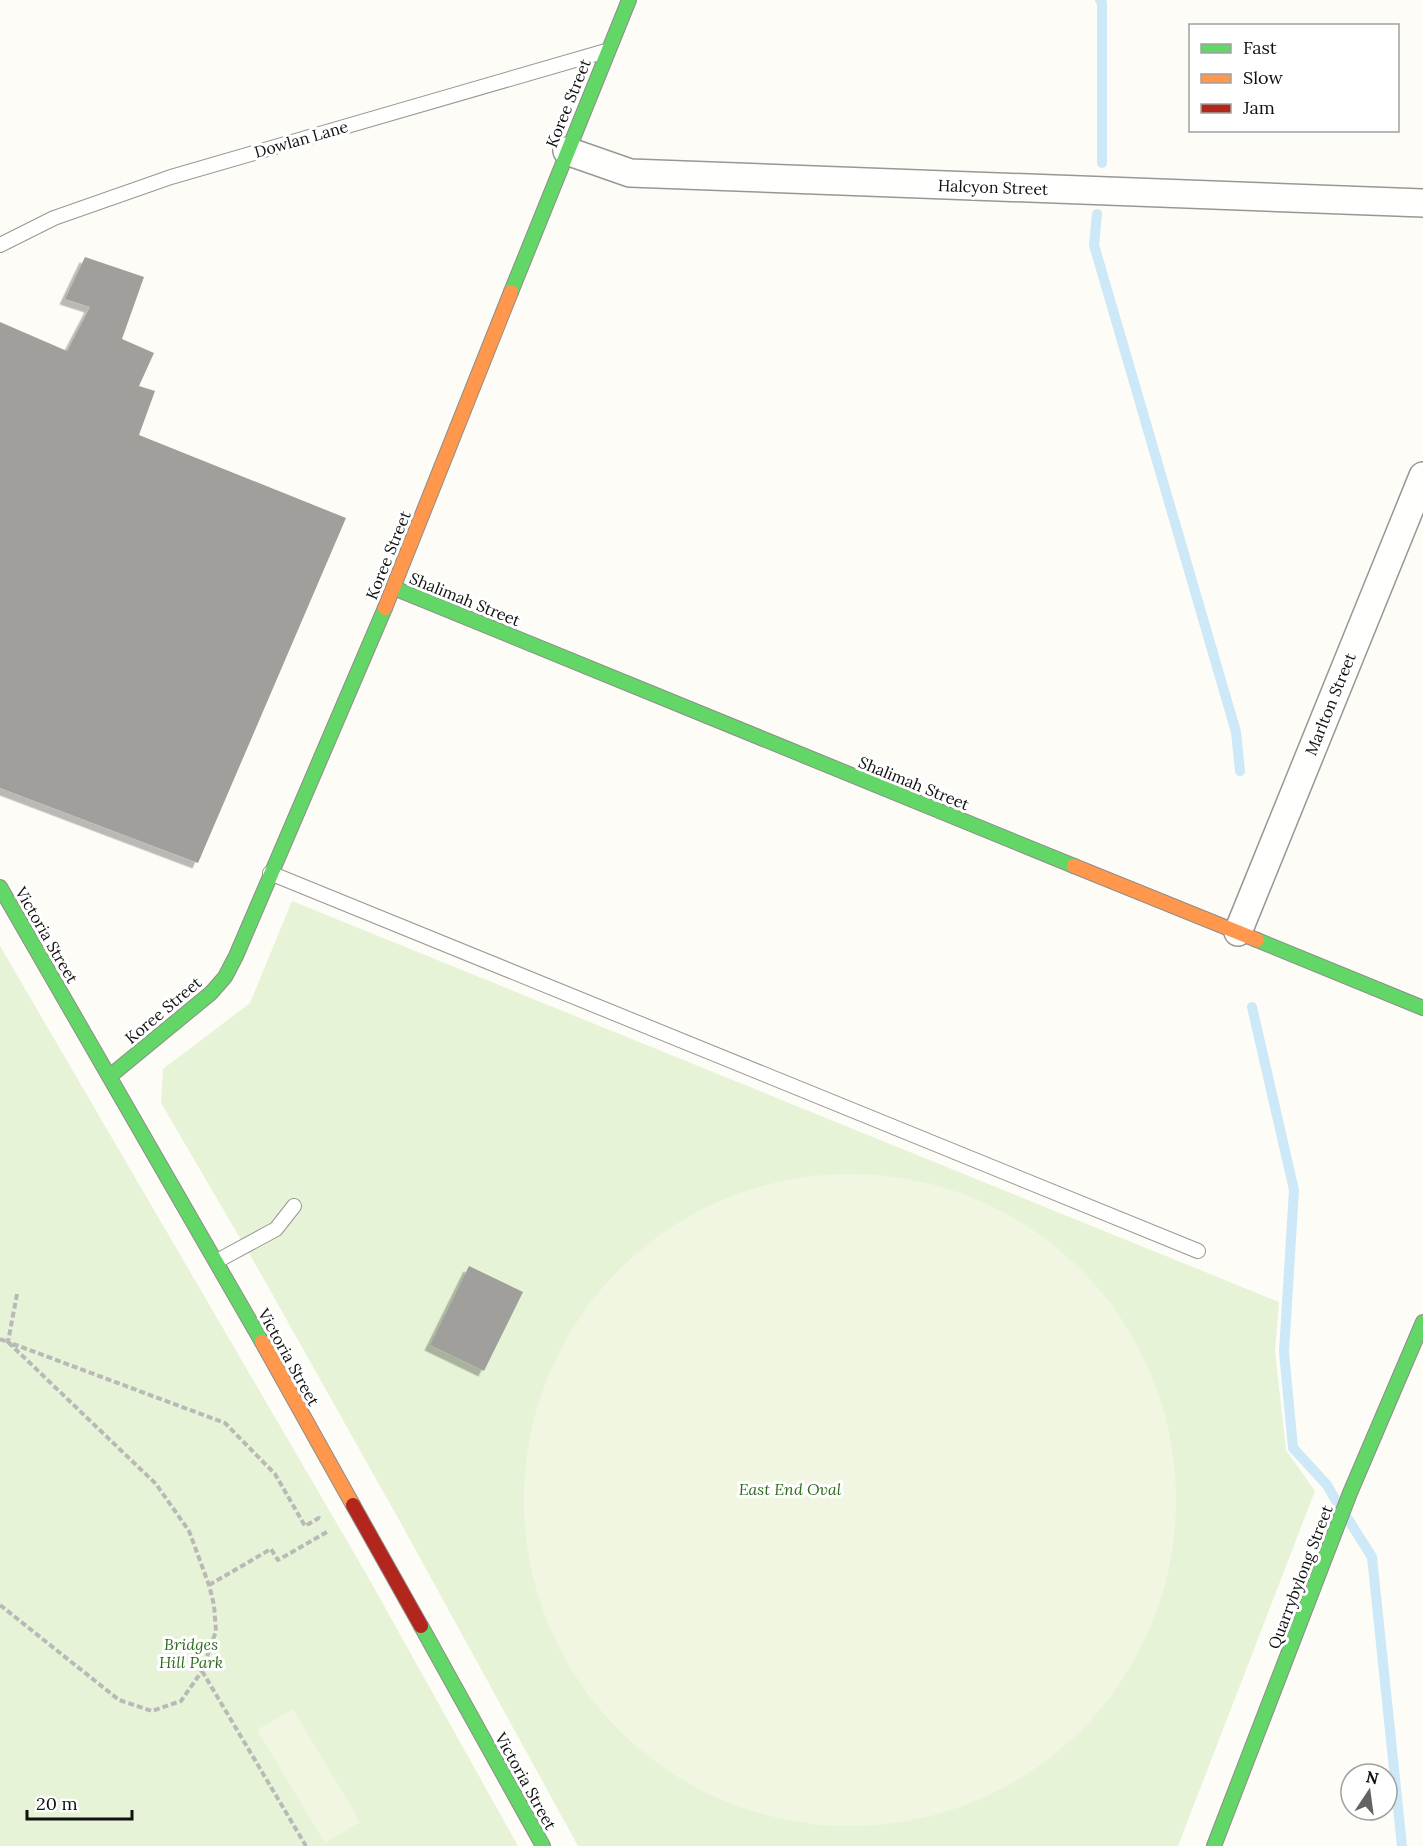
<svg xmlns="http://www.w3.org/2000/svg" width="1423" height="1846" viewBox="0 0 1423 1846" font-family="Lora,serif">
	<style>
		.green { fill: #e7f3d7 }
		.pitch { fill: #f0f6e1 }
		.lines { fill: none; stroke-linecap: round; stroke-linejoin: round }
		.stream { stroke: #cde8f7; stroke-width: 10 }
		.building { fill: #a19f9c; filter: url(#shadow) }
		.lane-casing { stroke: #979795; stroke-width: 16 }
		.street-casing { stroke: #979795; stroke-width: 30 }
		.fast-casing { stroke: #8e8d8b; stroke-width: 16 }
		.slow-casing { stroke: #8e8d8b; stroke-width: 16 }
		.jam-casing { stroke: #8e8d8b; stroke-width: 16 }
		.path { stroke: #b9b9b8; stroke-width: 4; stroke-dasharray: 6 3; stroke-linecap: butt }
		.lane { stroke: #fffffe; stroke-width: 14 }
		.street { stroke: #fffffe; stroke-width: 27 }
		.fast { stroke: #63d668; stroke-width: 14 }
		.slow { stroke: #ff974d; stroke-width: 14 }
		.jam { stroke: #b3261e; stroke-width: 14 }
		.labels { text-anchor: middle; dominant-baseline: central; stroke-width: 6; stroke-linejoin: round; paint-order: stroke }
		.street-label { font-size: 16px; fill: #111; stroke: #fff }
		.park-label { font-size: 16px; font-style: italic; fill: #2f6b1f; stroke: #fff }
	</style>
	<defs>
		<filter id="shadow"><feDropShadow dx="-5.5" dy="5.5" stdDeviation="0" flood-color="#0004"/></filter>
	</defs>
	<rect width="100%" height="100%" fill="#fdfcf7"/>
	<!-- green -->
	<path class="green" d="M 292,901 L 1279,1302 L 1275,1351 L 1286,1450 L 1315,1491 L 1178,1846 L 578,1846 L 403,1527 L 257,1267 L 161,1103 L 163,1069 L 250,1003 Z
		M 0,946 L 368,1577 L 518,1846 L 0,1846 Z"/>
	<!-- pitch -->
	<path class="pitch" d="M524 1500a326 326 0 1 1 652 0a326 326 0 1 1-652 0Z
		M 293,1709 L 360,1822 L 325,1843 L 257,1730 Z"/>
	<g class="lines">
		<!-- stream -->
		<path class="stream" d="M 1100,0 L 1102,3 L 1102,163
			M 1097,214 L 1094,245 L 1236,732 L 1240,771
			M 1252,1007 L 1294,1190 L 1284,1352 L 1293,1448 L 1327,1485 L 1339,1506
			M 1348,1519 L 1372,1557 L 1402,1846"/>
	</g>
	<!-- building -->
	<path class="building" d="M 85,257 L 144,277 L 122,339 L 154,353 L 139,386 L 155,391 L 139,435 L 346,518 L 198,863 L 0,788 L 0,322 L 67,351 L 90,307 L 65,299 Z
		M 469,1266 L 523,1292 L 484,1371 L 430,1345 Z"/>
	<g class="lines">
		<defs>
			<path id="lane" d="M 0,245 L 54,218 L 171,177 L 606,51
				M 270,873 L 1198,1251
				M 217,1261 L 276,1229 L 294,1206"/>
			<path id="street" d="M 567,151 L 630,173 L 1423,203
				M 1238,932 L 1423,476"/>
			<path id="fast" d="M 511,292 L 629,0
				M 394,588 L 1074,866
				M 0,887 L 262,1342
				M 1257,940 L 1423,1008
				M 110,1076 L 211,993 L 225,977 L 236,956 L 385,608
				M 421,1626 L 543,1846
				M 1214,1846 L 1350,1493 L 1423,1322"/>
			<path id="slow" d="M 385,608 L 511,292
				M 1074,866 L 1257,940
				M 262,1342 L 353,1505"/>
			<path id="jam" d="M 353,1505 L 421,1626"/>
		</defs>
		<!-- lane casing -->
		<use href="#lane" class="lane-casing"/>
		<!-- street casing -->
		<use href="#street" class="street-casing"/>
		<!-- fast casing -->
		<use href="#fast" class="fast-casing"/>
		<!-- slow casing -->
		<use href="#slow" class="slow-casing"/>
		<!-- jam casing -->
		<use href="#jam" class="jam-casing"/>
		<!-- path -->
		<path class="path" d="M 17,1294 L 8,1342 L 225,1423 L 275,1474 L 305,1526 L 319,1518 L 320,1519
			M 0,1339 L 8,1342 L 156,1484 L 189,1531 L 209,1585 L 214,1605 L 216,1631 L 202,1671 L 181,1701 L 152,1711 L 119,1700 L 0,1605
			M 209,1585 L 271,1549 L 278,1560 L 327,1532 L 327,1531
			M 202,1671 L 306,1846"/>
		<!-- lane -->
		<use href="#lane" class="lane"/>
		<!-- street -->
		<use href="#street" class="street"/>
		<!-- fast -->
		<use href="#fast" class="fast"/>
		<!-- slow -->
		<use href="#slow" class="slow"/>
		<!-- jam -->
		<use href="#jam" class="jam"/>
	</g>
	<g class="labels">
		<!-- street labels -->
		<g class="street-label">
			<text transform="translate(568 103) rotate(-68)">Koree Street</text>
			<text transform="translate(301 139) rotate(-16)">Dowlan Lane</text>
			<text transform="translate(993 187) rotate(2)">Halcyon Street</text>
			<text transform="translate(388 555) rotate(-68)">Koree Street</text>
			<text transform="translate(465 599) rotate(22)">Shalimah Street</text>
			<text transform="translate(1330 704) rotate(-68)">Marlton Street</text>
			<text transform="translate(914 783) rotate(22)">Shalimah Street</text>
			<text transform="translate(47 935) rotate(60)">Victoria Street</text>
			<text transform="translate(163 1010) rotate(-40)">Koree Street</text>
			<text transform="translate(289 1357) rotate(61)">Victoria Street</text>
			<text transform="translate(1300 1577) rotate(-69)">Quarrybylong Street</text>
			<text transform="translate(526 1781) rotate(61)">Victoria Street</text>
		</g>
		<!-- park labels -->
		<g class="park-label">
			<text x="790" y="1489">East End Oval</text>
			<text x="191" y="1644">Bridges<tspan x="191" dy="18">Hill Park</tspan></text>
		</g>
	</g>
	<!-- legend -->
	<rect x="1189" y="24" width="210" height="108" fill="#ffffff" stroke="#a0a0a0" stroke-width="1.5"/>
	<rect x="1201" y="44" width="30" height="9" fill="#63d668" stroke="#a0a0a0" stroke-width="1.5"/>
	<text x="1243" y="54" font-size="18" fill="#111111">Fast</text>
	<rect x="1201" y="74" width="30" height="9" fill="#ff974d" stroke="#a0a0a0" stroke-width="1.5"/>
	<text x="1243" y="84" font-size="18" fill="#111111">Slow</text>
	<rect x="1201" y="104" width="30" height="9" fill="#b3261e" stroke="#a0a0a0" stroke-width="1.5"/>
	<text x="1243" y="114" font-size="18" fill="#111111">Jam</text>
	<!-- north arrow -->
	<g transform="translate(1369 1792) rotate(13)"><circle r="28" fill="#ffffff" stroke="#a0a0a0" stroke-width="1.5"/>
	<path d="M0-4.5L10 22L0 15L-10 22Z" fill="#646362"/>
	<text y="-9" font-size="16" font-weight="bold" text-anchor="middle" fill="#111111">N</text>
	</g>
	<!-- scale -->
	<path d="M27 1810v9h105v-9" fill="none" stroke="#111111" stroke-width="3"/>
	<text x="36" y="1810" font-size="18" fill="#111111" stroke="#ffffff" stroke-width="4.5" paint-order="stroke">20 m</text>
</svg>
